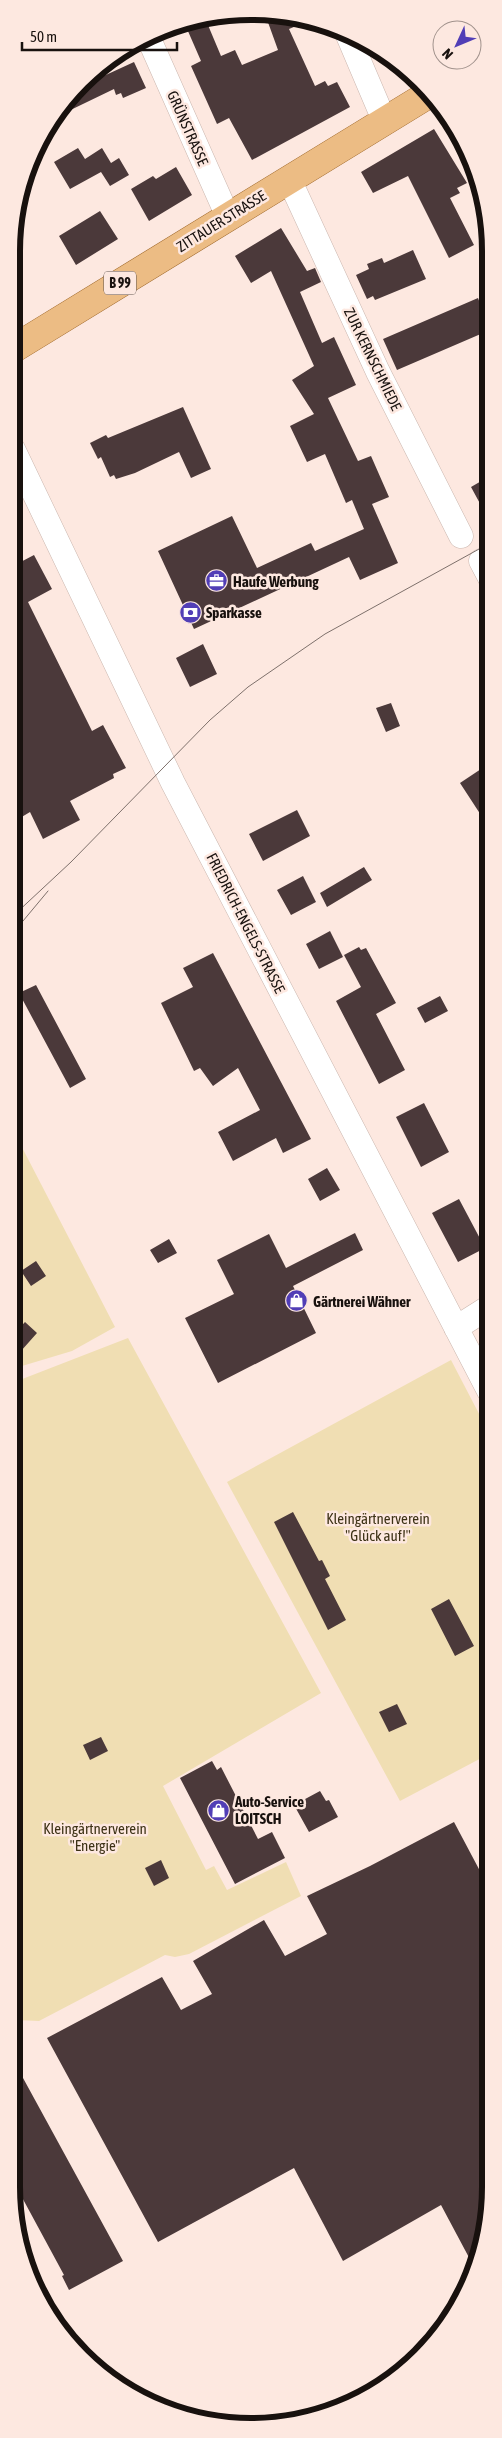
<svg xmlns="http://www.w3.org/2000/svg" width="502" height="2438" viewBox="0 0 502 2438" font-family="'Asap Condensed',sans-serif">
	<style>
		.green { fill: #f0deb3 }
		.building { fill: #4b393a }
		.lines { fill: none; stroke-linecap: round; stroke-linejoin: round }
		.street-casing { stroke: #cbb7af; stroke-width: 25 }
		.primary-casing { stroke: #9a6325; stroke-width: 29 }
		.street { stroke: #fff; stroke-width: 24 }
		.primary { stroke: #ecbc84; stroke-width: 28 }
		.tram { stroke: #7e706b; stroke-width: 1 }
		.labels { text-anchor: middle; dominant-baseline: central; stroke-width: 5; stroke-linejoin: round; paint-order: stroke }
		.shield { fill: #fde8e0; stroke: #5d524d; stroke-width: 1 }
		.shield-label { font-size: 14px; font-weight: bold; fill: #18110e }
		.street-label { font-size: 15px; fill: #18110e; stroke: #fde8e0 }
		.poi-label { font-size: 15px; font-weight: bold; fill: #18110e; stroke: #fde8e0; text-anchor: start }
		.park-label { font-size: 15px; fill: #3c3115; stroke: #fde8e0 }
		.rim { fill: none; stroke: #18110e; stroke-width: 6 }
	</style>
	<rect width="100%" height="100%" fill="#fde8e0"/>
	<!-- green -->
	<path class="green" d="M 12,1128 L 115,1327 L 72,1351 L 12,1369 Z
		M 128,1338 L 321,1693 L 163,1786 L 206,1870 L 214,1866 L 227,1890 L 286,1862 L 301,1896 L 189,1954 L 175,1957 L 165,1955 L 39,2021 L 16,2020 L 11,2015 L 12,1383 Z
		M 451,1360 L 489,1433 L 489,1754 L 400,1801 L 227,1482 Z"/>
	<!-- building -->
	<path class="building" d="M 282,13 L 308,21 L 289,29 L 315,86 L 325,81 L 328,86 L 337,82 L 350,107 L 252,160 L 229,118 L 217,124 L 191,66 L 201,61 L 184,22 L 205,18 L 221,56 L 235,50 L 242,65 L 278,50 L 265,14 Z
		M 134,62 L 146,88 L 123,98 L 121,93 L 116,95 L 114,89 L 56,117 L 84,85 Z
		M 434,129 L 467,183 L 457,188 L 460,193 L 450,198 L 474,245 L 449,258 L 408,176 L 373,193 L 361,172 Z
		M 78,148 L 85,159 L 102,148 L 111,163 L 119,158 L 129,175 L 110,186 L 101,172 L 70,189 L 54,162 Z
		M 176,167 L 192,195 L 149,221 L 131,189 L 153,176 L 156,179 Z
		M 100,211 L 118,239 L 76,265 L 59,236 Z
		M 281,228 L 307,271 L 315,268 L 321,282 L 300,292 L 322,343 L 334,337 L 356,385 L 328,398 L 358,461 L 371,456 L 389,497 L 372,504 L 398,563 L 360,580 L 349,557 L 194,629 L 158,551 L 232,516 L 257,568 L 311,543 L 315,551 L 364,529 L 352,500 L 346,503 L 325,454 L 307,462 L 290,426 L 314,414 L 292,380 L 314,366 L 271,271 L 251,283 L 235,256 Z
		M 413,250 L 426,279 L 375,300 L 373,296 L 367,299 L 356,275 L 369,269 L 367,264 L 382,258 L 384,263 Z
		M 478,298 L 490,330 L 397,370 L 383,339 Z
		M 183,407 L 211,469 L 191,478 L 179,452 L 135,473 L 116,479 L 114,475 L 110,477 L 101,457 L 98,459 L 90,443 L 106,435 L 108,438 Z
		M 490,476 L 490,522 L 471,487 Z
		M 34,555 L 52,589 L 28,602 L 92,731 L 103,725 L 126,768 L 113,774 L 114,778 L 70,801 L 80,820 L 43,839 L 30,812 L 20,818 L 13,805 L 13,566 Z
		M 203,644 L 217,674 L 190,687 L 176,658 Z
		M 391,703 L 400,726 L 386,732 L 376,708 Z
		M 490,763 L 490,829 L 460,783 Z
		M 297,810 L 310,836 L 263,861 L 249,834 Z
		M 364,867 L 372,880 L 327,907 L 320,893 Z
		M 303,876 L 316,902 L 291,915 L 277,890 Z
		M 330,931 L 343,957 L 319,969 L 306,944 Z
		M 359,947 L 361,950 L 366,948 L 396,1003 L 376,1014 L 405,1070 L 379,1084 L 336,1001 L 361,987 L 344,955 Z
		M 213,953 L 311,1139 L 283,1153 L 276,1138 L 233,1161 L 218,1132 L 260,1110 L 238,1068 L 213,1086 L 200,1068 L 194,1071 L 161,1003 L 193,987 L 183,968 Z
		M 36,985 L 86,1079 L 70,1088 L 19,993 Z
		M 440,996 L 448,1011 L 425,1023 L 417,1008 Z
		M 424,1103 L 449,1152 L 421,1167 L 396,1117 Z
		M 327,1168 L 340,1190 L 320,1201 L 308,1179 Z
		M 459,1199 L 485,1248 L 458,1262 L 432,1213 Z
		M 355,1233 L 363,1250 L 293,1286 L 316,1333 L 218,1383 L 185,1318 L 234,1294 L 217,1260 L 269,1234 L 286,1268 Z
		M 169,1239 L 177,1253 L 158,1263 L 150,1250 Z
		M 36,1261 L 46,1276 L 31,1286 L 21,1271 Z
		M 25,1322 L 37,1333 L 21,1351 L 12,1343 L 12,1336 Z
		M 293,1512 L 319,1561 L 322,1560 L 330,1576 L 325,1579 L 346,1620 L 328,1630 L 274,1522 Z
		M 449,1599 L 474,1646 L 455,1656 L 431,1609 Z
		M 397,1704 L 407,1724 L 389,1732 L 379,1712 Z
		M 101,1737 L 108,1751 L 90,1760 L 83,1745 Z
		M 212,1761 L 217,1770 L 221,1767 L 258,1839 L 272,1832 L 285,1858 L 235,1884 L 180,1778 Z
		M 320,1791 L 326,1801 L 329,1800 L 338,1817 L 309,1832 L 294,1805 Z
		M 454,1822 L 489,1888 L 489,2218 L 473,2265 L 441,2205 L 343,2261 L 294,2168 L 158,2242 L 47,2038 L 162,1977 L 181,2010 L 212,1994 L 193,1961 L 264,1920 L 285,1956 L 327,1934 L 307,1896 L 370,1866 Z
		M 161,1860 L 169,1878 L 154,1886 L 145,1868 Z
		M 11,2056 L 123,2261 L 69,2290 L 62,2276 L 64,2275 L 11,2177 Z"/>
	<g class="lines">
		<defs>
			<path id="street" d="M 347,33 L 384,120
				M 149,39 L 228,217
				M 289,179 L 378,372 L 461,536
				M 13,449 L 173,783 L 489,1391
				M 481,561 L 490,578
				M 456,1328 L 489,1307"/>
			<path id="primary" d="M 13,349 L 429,94"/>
		</defs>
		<!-- street casing -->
		<use href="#street" class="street-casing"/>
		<!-- primary casing -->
		<use href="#primary" class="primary-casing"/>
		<!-- street -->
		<use href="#street" class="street"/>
		<!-- primary -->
		<use href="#primary" class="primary"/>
		<!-- tram -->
		<path class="tram" d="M 13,916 L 71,862 L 210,720 L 248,687 L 325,634 L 490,543
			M 13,933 L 48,891"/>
	</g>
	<!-- icons -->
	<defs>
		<symbol id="office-disc" viewBox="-11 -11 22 22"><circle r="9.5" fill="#513eb6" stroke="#fde8e0"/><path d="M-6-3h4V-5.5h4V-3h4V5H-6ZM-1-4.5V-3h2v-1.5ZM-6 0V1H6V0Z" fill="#fff"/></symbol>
		<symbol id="bank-disc" viewBox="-11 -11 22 22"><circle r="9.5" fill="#513eb6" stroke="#fde8e0"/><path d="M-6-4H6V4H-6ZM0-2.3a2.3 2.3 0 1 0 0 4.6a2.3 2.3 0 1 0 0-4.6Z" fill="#fff"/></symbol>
		<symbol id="shop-disc" viewBox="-11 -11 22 22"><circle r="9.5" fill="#513eb6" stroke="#fde8e0"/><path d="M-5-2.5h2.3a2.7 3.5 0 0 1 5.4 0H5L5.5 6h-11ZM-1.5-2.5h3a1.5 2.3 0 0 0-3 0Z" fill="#fff"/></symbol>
	</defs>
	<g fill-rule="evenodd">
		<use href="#office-disc" x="204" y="568" width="25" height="25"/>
		<use href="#bank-disc" x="178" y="600" width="25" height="25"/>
		<use href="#shop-disc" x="284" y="1288" width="25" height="25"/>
		<use href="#shop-disc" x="206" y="1798" width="25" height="25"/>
	</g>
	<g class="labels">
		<!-- shield labels -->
		<rect class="shield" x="104" y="271.5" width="32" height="23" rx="4"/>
		<g class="shield-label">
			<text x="120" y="283">B 99</text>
		</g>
		<!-- street labels -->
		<g class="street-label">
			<text transform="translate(188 128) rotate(66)">GRÜNSTRASSE</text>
			<text transform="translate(221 221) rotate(-32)">ZITTAUER STRASSE</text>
			<text transform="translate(373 359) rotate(64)">ZUR KERNSCHMIEDE</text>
			<text transform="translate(246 923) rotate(63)">FRIEDRICH-ENGELS-STRASSE</text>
		</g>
		<!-- poi labels -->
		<g class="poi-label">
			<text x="233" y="581">Haufe Werbung</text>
			<text x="206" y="612">Sparkasse</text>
			<text x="313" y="1301">Gärtnerei Wähner</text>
			<text x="235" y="1801">Auto-Service<tspan x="235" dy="17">LOITSCH</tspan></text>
		</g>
		<!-- park labels -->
		<g class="park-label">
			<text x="378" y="1518">Kleingärtnerverein<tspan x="378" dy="17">"Glück auf!"</tspan></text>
			<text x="95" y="1828">Kleingärtnerverein<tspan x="95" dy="17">"Energie"</tspan></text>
		</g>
	</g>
	<!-- crop -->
	<path d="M0 0H502V2438H0ZM251 20H251A231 231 0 0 1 482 251V2187A231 231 0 0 1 251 2418H251A231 231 0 0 1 20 2187V251A231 231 0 0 1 251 20Z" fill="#fde8e0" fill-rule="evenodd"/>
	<path class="rim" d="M251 20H251A231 231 0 0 1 482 251V2187A231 231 0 0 1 251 2418H251A231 231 0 0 1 20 2187V251A231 231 0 0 1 251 20Z"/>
	<!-- north arrow -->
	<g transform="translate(457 45) rotate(226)"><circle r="24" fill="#fde8e0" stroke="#a1928c"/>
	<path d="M0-4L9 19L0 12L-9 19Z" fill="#513eb6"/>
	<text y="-8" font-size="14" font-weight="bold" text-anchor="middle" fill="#18110e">N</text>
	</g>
	<!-- scale -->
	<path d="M22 42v8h155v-8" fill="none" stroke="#18110e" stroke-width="2.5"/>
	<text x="30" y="42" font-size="15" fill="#18110e" stroke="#fde8e0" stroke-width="4" paint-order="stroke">50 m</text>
</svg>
